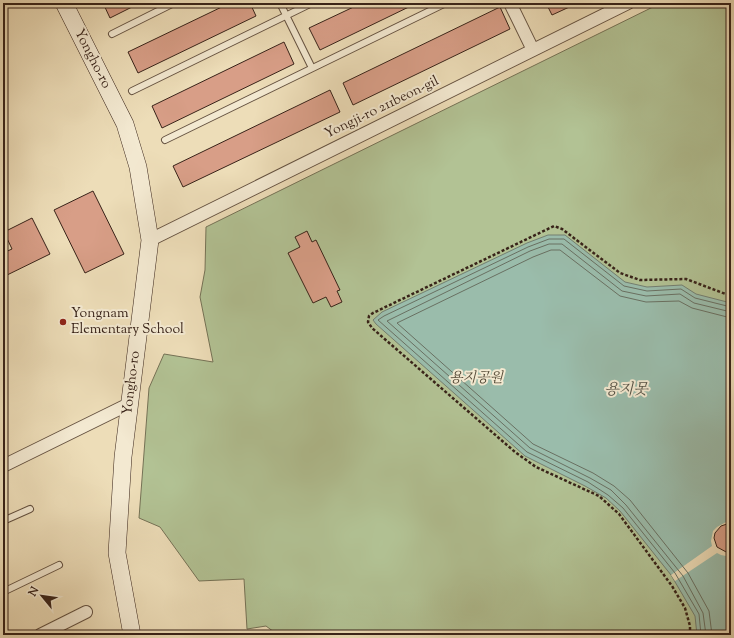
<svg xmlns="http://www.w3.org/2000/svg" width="734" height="638" viewBox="0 0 734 638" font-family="'Sorts Mill Goudy','Noto Serif KR',serif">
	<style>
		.green { fill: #b2c294; stroke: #757256 }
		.water { fill: #9abcab; stroke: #737f71 }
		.pier { fill: #edddb8 }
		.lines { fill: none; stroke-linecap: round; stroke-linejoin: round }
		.shore { stroke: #697062; stroke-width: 1 }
		.building { fill: #d89e87; stroke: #382319 }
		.lane-casing { stroke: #655241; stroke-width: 8 }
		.street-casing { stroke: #655241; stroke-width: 14 }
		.secondary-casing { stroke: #382319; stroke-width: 18 }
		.path { stroke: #382319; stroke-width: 2.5; stroke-dasharray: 3 2; stroke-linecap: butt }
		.lane { stroke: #f3e9d1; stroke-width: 6 }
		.street { stroke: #f3e9d1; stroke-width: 12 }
		.secondary { stroke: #f3e9d1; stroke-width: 17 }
		.poi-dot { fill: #8f2418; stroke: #f3e9d1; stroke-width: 1.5 }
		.labels { text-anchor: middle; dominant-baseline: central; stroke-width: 4; stroke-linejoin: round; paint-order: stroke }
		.street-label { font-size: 14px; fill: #382319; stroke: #f3e9d1 }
		.poi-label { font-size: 14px; fill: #382319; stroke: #f3e9d1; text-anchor: start }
		.park-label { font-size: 14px; font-style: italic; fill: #564b38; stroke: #f3e9d1 }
		.water-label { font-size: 15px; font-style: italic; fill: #555145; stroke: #f3e9d1 }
	</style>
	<rect width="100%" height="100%" fill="#edddb8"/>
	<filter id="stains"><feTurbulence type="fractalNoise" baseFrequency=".005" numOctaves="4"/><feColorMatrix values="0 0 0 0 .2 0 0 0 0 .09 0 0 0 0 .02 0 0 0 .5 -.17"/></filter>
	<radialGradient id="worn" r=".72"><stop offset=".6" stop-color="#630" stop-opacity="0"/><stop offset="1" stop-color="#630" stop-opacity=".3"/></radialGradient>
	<!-- green -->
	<path class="green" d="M 661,3 L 731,3 L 731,635 L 278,635 L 266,626 L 247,629 L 244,579 L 199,581 L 160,527 L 139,518 L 149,388 L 164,354 L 213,362 L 200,297 L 205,270 L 206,227 Z"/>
	<!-- water -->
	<path class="water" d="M 548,235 L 565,235 L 625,282 L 647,287 L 682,285 L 696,294 L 731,303 L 731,635 L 697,635 L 695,616 L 671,575 L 620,511 L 606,498 L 585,486 L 525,456 L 376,324 L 373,320 L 382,312 L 527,243 Z"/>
	<!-- pier -->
	<path class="pier" d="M 726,522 L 731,522 L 731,557 L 721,555 L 717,553 L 675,581 L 671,575 L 712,546 L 711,541 L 713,531 L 717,527 Z"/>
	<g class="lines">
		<!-- shore -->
		<path class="shore" d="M 701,635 L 699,614 L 675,573 L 623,508 L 608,495 L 588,482 L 527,452 L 378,320 L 384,316 L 528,247 L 549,239 L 564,239 L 624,286 L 647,291 L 681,289 L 695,298 L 731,307
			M 706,635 L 703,613 L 683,576 L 626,505 L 611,490 L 590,478 L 530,448 L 387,321 L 530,251 L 549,244 L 562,244 L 622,291 L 646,296 L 680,294 L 694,303 L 731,312
			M 712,635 L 709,611 L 688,573 L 630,500 L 614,486 L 593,473 L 533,444 L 397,323 L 533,257 L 551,250 L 560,250 L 620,296 L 646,302 L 679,301 L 692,308 L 731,318"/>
	</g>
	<!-- building -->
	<path class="building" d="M 103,3 L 140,3 L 110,18 Z
		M 230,3 L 250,3 L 256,16 L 138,73 L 128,52 Z
		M 362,3 L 417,3 L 320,50 L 309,28 Z
		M 546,3 L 578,3 L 552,15 Z
		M 500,7 L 510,29 L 353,105 L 343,83 Z
		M 284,42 L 294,64 L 162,128 L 152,106 Z
		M 330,90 L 340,112 L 183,187 L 173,166 Z
		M 93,191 L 124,254 L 85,273 L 54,210 Z
		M 32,218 L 50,254 L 3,277 L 3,253 L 12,249 L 4,232 Z
		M 307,231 L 312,242 L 316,240 L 340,290 L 337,291 L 342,302 L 331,307 L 326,297 L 313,303 L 288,253 L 300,247 L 295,237 Z
		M 730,523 L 731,552 L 728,553 L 717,547 L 714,538 L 715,533 L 721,526 Z"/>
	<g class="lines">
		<defs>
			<path id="lane" d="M 280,3 L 312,68
				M 112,34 L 174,3
				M 132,91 L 312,3
				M 165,140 L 446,3
				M 3,521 L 30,509
				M 3,592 L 59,565"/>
			<path id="street" d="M 510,3 L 533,50
				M 150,240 L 628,3
				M 3,466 L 129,404
				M 40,635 L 86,612"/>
			<path id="secondary" d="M 64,3 L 125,124 L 138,167 L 150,240 L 123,457 L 117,553 L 132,635"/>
		</defs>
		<!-- lane casing -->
		<use href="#lane" class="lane-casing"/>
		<!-- street casing -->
		<use href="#street" class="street-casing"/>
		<!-- secondary casing -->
		<use href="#secondary" class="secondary-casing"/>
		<!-- path -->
		<path class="path" d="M 690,635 L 690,626 L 685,608 L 672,586 L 619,514 L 599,496 L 536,467 L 515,452 L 372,328 L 368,322 L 369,316 L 373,313 L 554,226 L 562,229 L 620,273 L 640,280 L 686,279 L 731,296"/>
		<!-- lane -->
		<use href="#lane" class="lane"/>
		<!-- street -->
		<use href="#street" class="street"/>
		<!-- secondary -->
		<use href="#secondary" class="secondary"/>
	</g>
	<!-- markers -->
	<circle class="poi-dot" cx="63" cy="322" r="4"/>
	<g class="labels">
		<!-- street labels -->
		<g class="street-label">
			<text transform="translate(92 59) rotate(63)">Yongho-ro</text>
			<text transform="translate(382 108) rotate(-26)">Yongji-ro 211beon-gil</text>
			<text transform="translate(132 383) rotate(-83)">Yongho-ro</text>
		</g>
		<!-- poi labels -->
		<g class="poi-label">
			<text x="71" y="314">Yongnam<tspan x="71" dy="16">Elementary School</tspan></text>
		</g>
		<!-- park labels -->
		<g class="park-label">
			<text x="476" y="379">용지공원</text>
		</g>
		<!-- water labels -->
		<g class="water-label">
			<text x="626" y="390">용지못</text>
		</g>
	</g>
	<!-- margin -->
	<rect width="734" height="638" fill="none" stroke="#edddb8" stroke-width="16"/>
	<rect x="4" y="4" width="726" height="630" fill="none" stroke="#382319" stroke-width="2"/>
	<rect x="8" y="8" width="718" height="622" fill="none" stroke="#382319"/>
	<!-- north arrow -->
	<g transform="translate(42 596) rotate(299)" stroke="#f3e9d1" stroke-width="3" paint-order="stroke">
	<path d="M0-3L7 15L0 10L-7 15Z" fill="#382319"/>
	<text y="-6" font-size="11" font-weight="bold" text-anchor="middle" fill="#382319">N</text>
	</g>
	<rect width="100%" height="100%" filter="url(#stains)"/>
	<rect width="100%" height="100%" fill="url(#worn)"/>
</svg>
